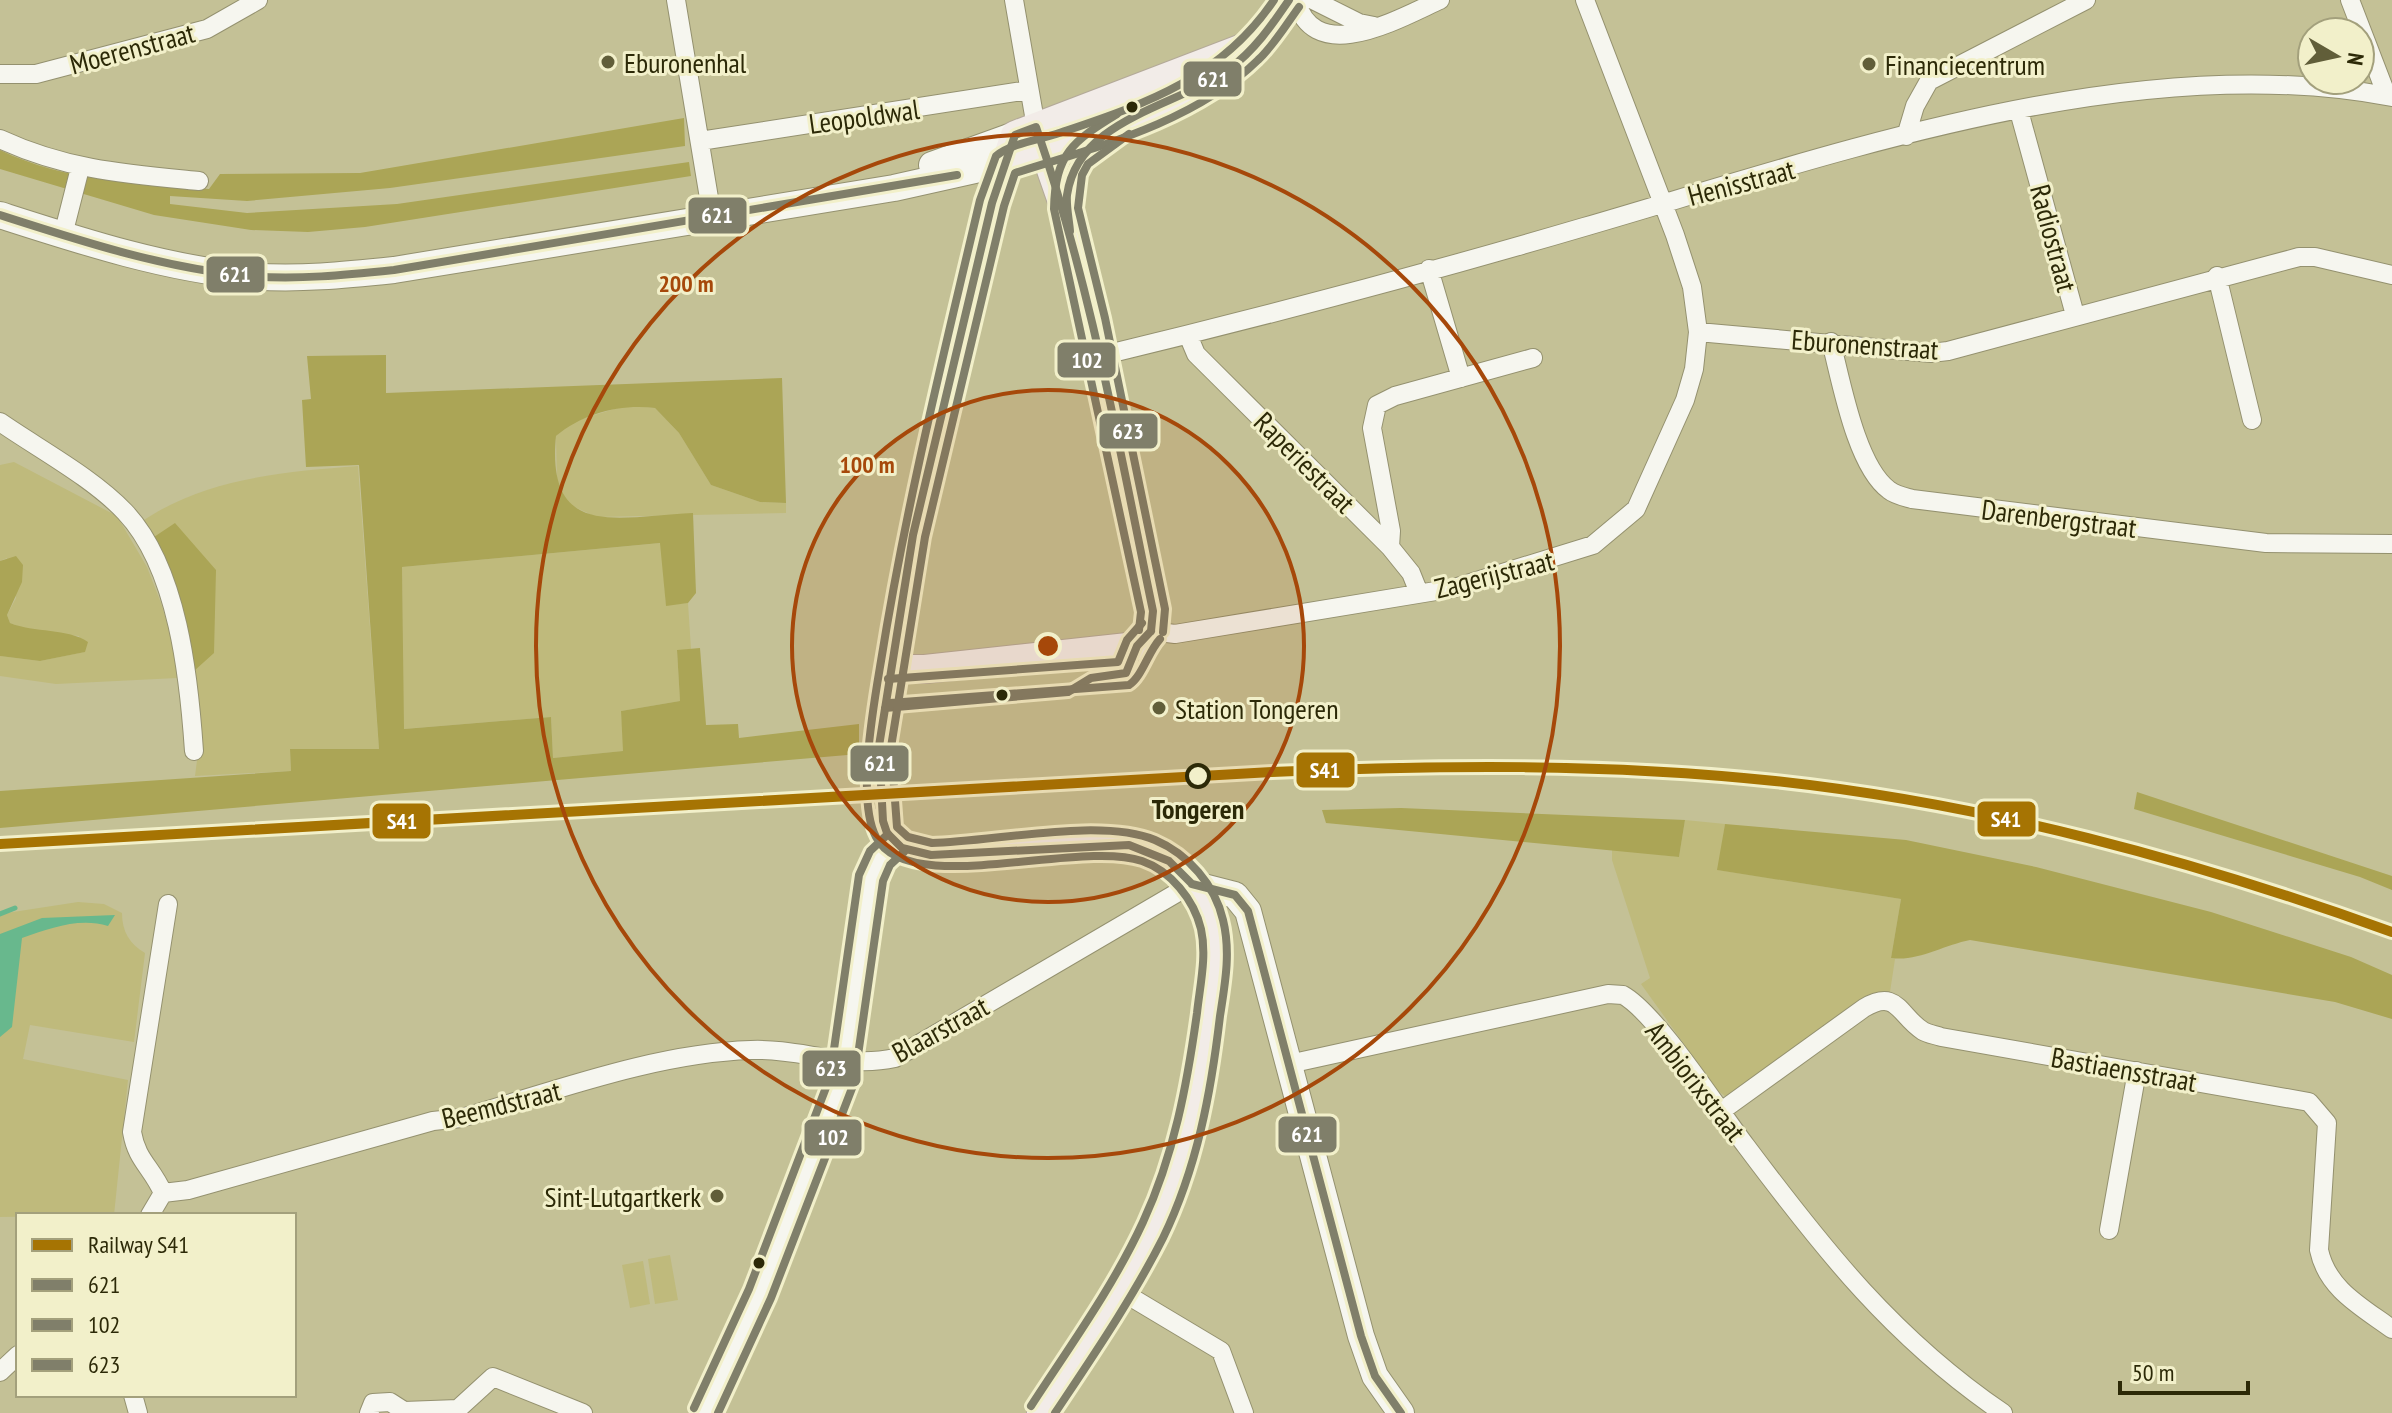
<svg xmlns="http://www.w3.org/2000/svg" width="2392" height="1413" viewBox="0 0 2392 1413" font-family="'PT Sans Narrow',sans-serif">
	<style>
		.green { fill: #bfba7c }
		.forest { fill: #aba556 }
		.water { fill: #68b88d }
		.lines { fill: none; stroke-linecap: round; stroke-linejoin: round }
		.stream { stroke: #68b88d; stroke-width: 5 }
		.primary-tunnel { stroke: #a6a379; stroke-width: 28; stroke-dasharray: 28 14; stroke-linecap: butt }
		.street-casing { stroke: #94916f; stroke-width: 20 }
		.secondary-casing { stroke: #94916f; stroke-width: 28 }
		.primary-casing { stroke: #b4aa99; stroke-width: 30 }
		.street { stroke: #f6f6ef; stroke-width: 18 }
		.secondary { stroke: #f6f6ef; stroke-width: 26 }
		.primary { stroke: #f2ece8; stroke-width: 28 }
		.bus-1-casing { stroke: #f2f0ca; stroke-width: 14 }
		.bus-2-casing { stroke: #f2f0ca; stroke-width: 14 }
		.bus-3-casing { stroke: #f2f0ca; stroke-width: 14 }
		.bus-1 { stroke: #807f6a; stroke-width: 8 }
		.bus-2 { stroke: #807f6a; stroke-width: 8 }
		.bus-3 { stroke: #807f6a; stroke-width: 8 }
		.rail-1-casing { stroke: #f2f0ca; stroke-width: 16 }
		.rail-1 { stroke: #a67403; stroke-width: 10 }
		.ring { fill: none; stroke: #a6480a; stroke-width: 4 }
		.poi-dot { fill: #615e39; stroke: #f2f0ca; stroke-width: 3 }
		.bus-dot { fill: #2c2907; stroke: #f2f0ca; stroke-width: 3 }
		.stop-dot { fill: #f2f0ca; stroke: #2c2907; stroke-width: 4 }
		.labels { text-anchor: middle; dominant-baseline: central; stroke-width: 6; stroke-linejoin: round; paint-order: stroke }
		.street-label { font-size: 28px; fill: #2c2907; stroke: #f2f0ca }
		.poi-label { font-size: 28px; fill: #2c2907; stroke: #f2f0ca; text-anchor: start }
		.stop-label { font-size: 28px; font-weight: bold; fill: #2c2907; stroke: #f2f0ca }
		.centre { fill: #a6480a; stroke: #f2f0ca; stroke-width: 4 }
		.ring-label { font-size: 24px; text-anchor: middle; font-weight: bold; fill: #a6480a; stroke: #f2f0ca; stroke-width: 6; stroke-linejoin: round; paint-order: stroke }
		.line-badge { stroke: #f2f0ca; stroke-width: 3 }
		.badge-label { font-size: 22px; text-anchor: middle; font-weight: bold; fill: #fff }
	</style>
	<rect width="100%" height="100%" fill="#c4c196"/>
	<!-- green -->
	<path class="green" d="M 627,405 L 655,408 L 679,433 L 711,485 L 760,502 L 786,503 L 786,513 L 596,517 L 566,503 L 557,483 L 556,436 L 572,422 Z
		M 14,462 L 117,516 L 147,567 L 161,603 L 173,643 L 177,678 L 56,684 L 0,676 L 0,656 L 40,661 L 84,652 L 79,636 L 31,631 L 10,623 L 7,615 L 16,598 L 7,558 L 0,561 L 0,465 Z
		M 358,466 L 379,749 L 290,749 L 291,771 L 195,776 L 199,745 L 151,539 L 141,522 C 205,478 283,472 358,466 Z
		M 661,543 L 666,605 L 688,603 L 691,649 L 677,651 L 680,701 L 621,711 L 624,751 L 553,758 L 551,717 L 403,729 L 402,567 Z
		M 1685,820 L 1725,824 L 1718,870 L 1901,899 L 1891,958 L 1895,959 L 1890,992 L 1873,995 L 1738,1092 L 1725,1096 L 1717,1090 L 1641,984 L 1650,978 L 1612,860 L 1612,849 L 1679,857 Z
		M 78,902 L 104,904 L 122,913 C 122,932 130,944 145,953 L 134,1042 L 30,1025 L 23,1059 L 128,1080 L 114,1215 L 0,1217 L 0,914 Z
		M 670,1255 L 678,1300 L 655,1304 L 648,1259 Z
		M 643,1261 L 650,1304 L 630,1308 L 622,1265 Z"/>
	<!-- forest -->
	<path class="forest" d="M 684,118 L 685,146 L 390,188 L 247,201 L 170,196 L 170,204 L 247,213 L 397,204 L 689,162 L 691,176 L 365,227 L 308,232 L 251,230 L 154,215 L 0,169 L 0,150 C 66,182 137,183 209,189 L 220,174 L 360,173 Z
		M 386,355 L 386,393 L 782,378 L 786,503 L 760,502 L 711,485 L 679,433 L 655,408 C 620,404 584,413 556,436 C 546,541 619,516 693,513 L 696,593 L 688,603 L 666,606 L 660,543 L 402,567 L 404,729 L 551,717 L 553,758 L 623,751 L 621,711 L 680,701 L 677,650 L 700,648 L 706,725 L 738,724 L 739,738 L 859,724 L 859,754 L 0,828 L 0,791 L 291,771 L 290,749 L 379,749 L 359,465 L 306,467 L 302,400 L 311,399 L 307,356 Z
		M 175,523 L 216,570 L 214,653 L 194,671 L 151,539 Z
		M 16,556 L 23,565 L 22,582 L 7,615 L 10,623 C 34,633 68,628 88,642 L 85,652 L 40,661 L 0,656 L 0,561 Z
		M 2137,792 L 2392,876 L 2392,890 L 2360,877 L 2134,809 Z
		M 1401,808 L 1685,820 L 1679,857 L 1326,823 L 1322,810 Z
		M 1725,824 L 1906,840 L 2036,867 L 2211,912 L 2351,957 L 2392,975 L 2392,1019 L 2335,1002 L 1970,940 C 1944,945 1917,962 1891,958 L 1901,899 L 1717,870 Z"/>
	<!-- water -->
	<path class="water" d="M 115,915 L 108,926 C 80,917 50,928 22,938 L 12,1027 L 0,1037 L 0,934 L 42,918 Z"/>
	<g class="lines">
		<!-- stream -->
		<path class="stream" d="M 0,914 L 15,908"/>
		<!-- primary-tunnel -->
		<path class="primary-tunnel" d="M 879,746 L 883,821"/>
		<defs>
			<path id="street" d="M 676,0 L 712,216
				M 1014,0 L 1036,127
				M 1296,0 C 1314,68 1400,18 1440,0
				M 1313,0 L 1359,23 L 1374,26
				M 2350,0 L 2387,96
				M 0,74 L 36,74 L 207,29 L 258,0
				M 2019,111 L 2075,315
				M 1906,136 L 1915,106 L 1929,81 L 2086,0
				M 0,139 C 67,170 126,174 199,181
				M 700,141 L 1029,90
				M 63,235 L 80,168
				M 1429,269 L 1461,378
				M 2217,276 L 2252,420
				M 1698,332 L 1931,353 L 1948,351 L 2299,257 L 2315,257 L 2392,275
				M 1188,335 L 1196,354 L 1390,547 L 1411,573 L 1419,593
				M 1831,342 C 1841,380 1856,466 1889,490 C 1895,495 1905,497 1912,499 L 2266,543 L 2392,544
				M 1100,356 C 1262,317 1424,274 1584,227 C 1832,155 2133,47 2392,97
				M 0,422 C 39,449 93,478 125,512 C 178,568 189,678 194,751
				M 1390,547 L 1391,531 L 1372,428 L 1377,405 L 1395,396 L 1533,358
				M 1151,631 L 1175,634 L 1454,588 L 1593,545 L 1636,509 L 1685,400 L 1694,369 L 1698,332 L 1692,287 L 1675,235 L 1585,0
				M 1289,1064 L 1608,994 L 1623,995 C 1657,1014 1719,1111 1746,1146 C 1824,1250 1894,1339 2003,1413
				M 1720,1112 L 1864,1008 C 1898,988 1899,1016 1923,1031 C 1928,1034 1936,1035 1941,1037 L 2309,1102 L 2327,1123 L 2319,1250 C 2327,1289 2362,1307 2392,1329
				M 163,1193 L 188,1190 L 433,1121 L 461,1118 C 552,1092 655,1053 751,1050 C 800,1048 845,1069 895,1058 L 1192,884
				M 163,1193 C 151,1166 137,1161 132,1132 L 168,904
				M 150,1215 L 163,1193
				M 2109,1230 L 2137,1071
				M 1119,1290 L 1221,1351 L 1244,1413
				M 0,1372 L 18,1355
				M 133,1395 L 138,1413
				M 369,1413 L 373,1403 L 390,1402 L 404,1411 L 458,1409 L 493,1377 L 583,1413
				M 705,1413 L 760,1294 L 842,1080 L 862,957 L 871,878 L 880,858 L 896,843"/>
			<path id="secondary" d="M 932,165 L 1015,135
				M 0,215 C 81,241 163,268 248,276 C 297,280 346,275 394,270 L 894,188 L 1006,163
				M 1192,884 L 1235,895 L 1248,911 L 1361,1336 L 1375,1376 L 1401,1413"/>
			<path id="primary" d="M 1026,157 C 1087,138 1197,101 1244,58 C 1262,41 1275,20 1289,0
				M 893,669 L 925,669 L 1137,646 L 1151,631 L 1153,611 L 1087,290 L 1066,213 L 1036,127
				M 879,746 L 913,535 L 992,203 L 1015,135 L 1258,42
				M 883,821 C 888,833 892,843 904,849 C 923,858 950,856 970,854 C 1016,851 1110,834 1150,851 C 1179,864 1203,890 1211,922 C 1218,949 1213,979 1210,1006 C 1201,1085 1188,1161 1152,1233 C 1121,1295 1079,1354 1041,1413"/>
		</defs>
		<!-- street casing -->
		<use href="#street" class="street-casing"/>
		<!-- secondary casing -->
		<use href="#secondary" class="secondary-casing"/>
		<!-- primary casing -->
		<use href="#primary" class="primary-casing"/>
		<!-- street -->
		<use href="#street" class="street"/>
		<!-- secondary -->
		<use href="#secondary" class="secondary"/>
		<!-- primary -->
		<use href="#primary" class="primary"/>
		<defs>
			<path id="bus-1" d="M 0,215 C 81,241 163,268 248,276 C 297,280 346,275 394,270 L 957,175
				M 1070,231 C 1069,219 1066,206 1067,195 C 1078,118 1177,107 1229,69 C 1254,51 1272,25 1289,0
				M 1151,631 L 1153,611 C 1119,448 1091,285 1036,127 L 1015,135 L 992,203 L 913,535 L 879,746 L 883,821 L 887,833 L 902,848 L 931,855 L 1129,845 L 1169,861 L 1192,884
				M 885,708 L 1068,692 L 1091,678 L 1126,673 L 1137,646 L 1151,631
				M 1192,884 L 1235,895 L 1248,911 L 1361,1336 L 1375,1376 L 1401,1413"/>
			<path id="bus-2" d="M 1117,114 C 1073,141 1055,154 1054,209 L 1141,612 L 1139,630
				M 890,703 L 1129,685 C 1142,677 1148,652 1160,639
				M 718,1413 L 771,1298 L 854,1083 L 883,881 L 890,865 L 904,852
				M 1055,1413 C 1093,1356 1132,1299 1163,1238 C 1197,1168 1211,1093 1220,1016 C 1225,984 1231,952 1223,920 C 1215,885 1188,854 1155,840 C 1100,817 993,842 932,843 L 908,837 L 897,827 L 891,747 L 925,537 L 1004,206 L 1015,173 C 1097,147 1195,122 1258,60 C 1274,45 1286,25 1299,7"/>
			<path id="bus-3" d="M 1129,134 L 1088,164 L 1082,175 L 1078,208 L 1105,318 L 1165,609 L 1163,632
				M 888,679 L 1118,662 L 1127,640 L 1142,623
				M 1031,1406 C 1070,1346 1113,1287 1143,1222 C 1174,1155 1187,1085 1197,1013 C 1200,985 1207,956 1201,929 C 1194,900 1171,871 1142,861 C 1079,839 907,899 876,837 C 856,799 874,703 881,661 C 906,505 944,353 980,200 L 996,156 C 1013,142 1045,139 1065,131 C 1149,103 1223,76 1274,0
				M 694,1408 L 749,1289 L 830,1077 L 859,875 L 870,851 L 888,834"/>
		</defs>
		<!-- bus-1 casing -->
		<use href="#bus-1" class="bus-1-casing"/>
		<!-- bus-2 casing -->
		<use href="#bus-2" class="bus-2-casing"/>
		<!-- bus-3 casing -->
		<use href="#bus-3" class="bus-3-casing"/>
		<!-- bus-1 -->
		<use href="#bus-1" class="bus-1"/>
		<!-- bus-2 -->
		<use href="#bus-2" class="bus-2"/>
		<!-- bus-3 -->
		<use href="#bus-3" class="bus-3"/>
		<defs>
			<path id="rail-1" d="M 0,844 L 1272,772 C 1440,765 1608,763 1775,781 C 1987,804 2192,860 2392,932"/>
		</defs>
		<!-- rail-1 casing -->
		<use href="#rail-1" class="rail-1-casing"/>
		<!-- rail-1 -->
		<use href="#rail-1" class="rail-1"/>
	</g>
	<!-- distance rings -->
	<circle cx="1048" cy="646" r="256" fill="#a6480a" fill-opacity=".12"/>
	<g class="ring">
		<circle cx="1048" cy="646" r="256"/>
		<circle cx="1048" cy="646" r="512"/>
	</g>
	<!-- markers -->
	<g class="poi-dot">
		<circle cx="608" cy="62" r="8"/>
		<circle cx="1869" cy="64" r="8"/>
		<circle cx="1159" cy="708" r="8"/>
		<circle cx="717" cy="1196" r="8"/>
	</g>
	<g class="bus-dot">
		<circle cx="1132" cy="107" r="7"/>
		<circle cx="1002" cy="695" r="7"/>
		<circle cx="759" cy="1263" r="7"/>
	</g>
	<circle class="stop-dot" cx="1198" cy="776" r="11"/>
	<g class="labels">
		<!-- street labels -->
		<g class="street-label">
			<text transform="translate(132 48) rotate(-15)">Moerenstraat</text>
			<text transform="translate(864 116) rotate(-8)">Leopoldwal</text>
			<text transform="translate(1741 182) rotate(-15)">Henisstraat</text>
			<text transform="translate(2054 238) rotate(75)">Radiostraat</text>
			<text transform="translate(1865 344) rotate(4)">Eburonenstraat</text>
			<text transform="translate(1305 462) rotate(45)">Raperiestraat</text>
			<text transform="translate(2059 518) rotate(7)">Darenbergstraat</text>
			<text transform="translate(1494 574) rotate(-14)">Zagerijstraat</text>
			<text transform="translate(940 1029) rotate(-29)">Blaarstraat</text>
			<text transform="translate(2124 1069) rotate(10)">Bastiaensstraat</text>
			<text transform="translate(1696 1081) rotate(52)">Ambiorixstraat</text>
			<text transform="translate(501 1104) rotate(-14)">Beemdstraat</text>
		</g>
		<!-- poi labels -->
		<g class="poi-label">
			<text x="624" y="62">Eburonenhal</text>
			<text x="1885" y="64">Financiecentrum</text>
			<text x="1175" y="708">Station Tongeren</text>
			<text x="701" y="1196" text-anchor="end">Sint-Lutgartkerk</text>
		</g>
		<!-- stop labels -->
		<g class="stop-label">
			<text x="1198" y="808">Tongeren</text>
		</g>
	</g>
	<circle cx="1048" cy="646" r="12" class="centre"/>
	<g class="ring-label">
		<text x="686" y="292">200 m</text>
		<text x="867" y="473">100 m</text>
	</g>
	<g class="line-badge">
		<rect x="1182" y="60" width="61" height="38" rx="8" fill="#807f6a"/>
		<rect x="687" y="196" width="61" height="39" rx="8" fill="#807f6a"/>
		<rect x="205" y="255" width="61" height="39" rx="8" fill="#807f6a"/>
		<rect x="1056" y="341" width="61" height="38" rx="8" fill="#807f6a"/>
		<rect x="1098" y="412" width="61" height="38" rx="8" fill="#807f6a"/>
		<rect x="849" y="744" width="61" height="39" rx="8" fill="#807f6a"/>
		<rect x="1295" y="751" width="61" height="38" rx="8" fill="#a67403"/>
		<rect x="1976" y="800" width="61" height="38" rx="8" fill="#a67403"/>
		<rect x="371" y="802" width="61" height="38" rx="8" fill="#a67403"/>
		<rect x="801" y="1049" width="61" height="39" rx="8" fill="#807f6a"/>
		<rect x="1277" y="1115" width="61" height="39" rx="8" fill="#807f6a"/>
		<rect x="803" y="1118" width="60" height="39" rx="8" fill="#807f6a"/>
	</g>
	<g class="badge-label">
		<text x="1213" y="87">621</text>
		<text x="717" y="223">621</text>
		<text x="235" y="282">621</text>
		<text x="1087" y="368">102</text>
		<text x="1128" y="439">623</text>
		<text x="880" y="771">621</text>
		<text x="1325" y="778">S41</text>
		<text x="2006" y="827">S41</text>
		<text x="402" y="829">S41</text>
		<text x="831" y="1076">623</text>
		<text x="1307" y="1142">621</text>
		<text x="833" y="1145">102</text>
	</g>
	<!-- legend -->
	<rect x="16" y="1213" width="280" height="184" fill="#f2f0ca" stroke="#a3a07c" stroke-width="2"/>
	<rect x="32" y="1239" width="40" height="12" fill="#a67403" stroke="#a3a07c" stroke-width="2"/>
	<text x="88" y="1253" font-size="24" fill="#2c2907">Railway S41</text>
	<rect x="32" y="1279" width="40" height="12" fill="#807f6a" stroke="#a3a07c" stroke-width="2"/>
	<text x="88" y="1293" font-size="24" fill="#2c2907">621</text>
	<rect x="32" y="1319" width="40" height="12" fill="#807f6a" stroke="#a3a07c" stroke-width="2"/>
	<text x="88" y="1333" font-size="24" fill="#2c2907">102</text>
	<rect x="32" y="1359" width="40" height="12" fill="#807f6a" stroke="#a3a07c" stroke-width="2"/>
	<text x="88" y="1373" font-size="24" fill="#2c2907">623</text>
	<!-- north arrow -->
	<g transform="translate(2336 56) rotate(99)"><circle r="38" fill="#f2f0ca" stroke="#a3a07c" stroke-width="2"/>
	<path d="M0-6L14 30L0 20L-14 30Z" fill="#615e39"/>
	<text y="-12" font-size="22" font-weight="bold" text-anchor="middle" fill="#2c2907">N</text>
	</g>
	<!-- scale -->
	<path d="M2120 1381v12h128v-12" fill="none" stroke="#2c2907" stroke-width="4"/>
	<text x="2132" y="1381" font-size="24" fill="#2c2907" stroke="#f2f0ca" stroke-width="6" paint-order="stroke">50 m</text>
</svg>
